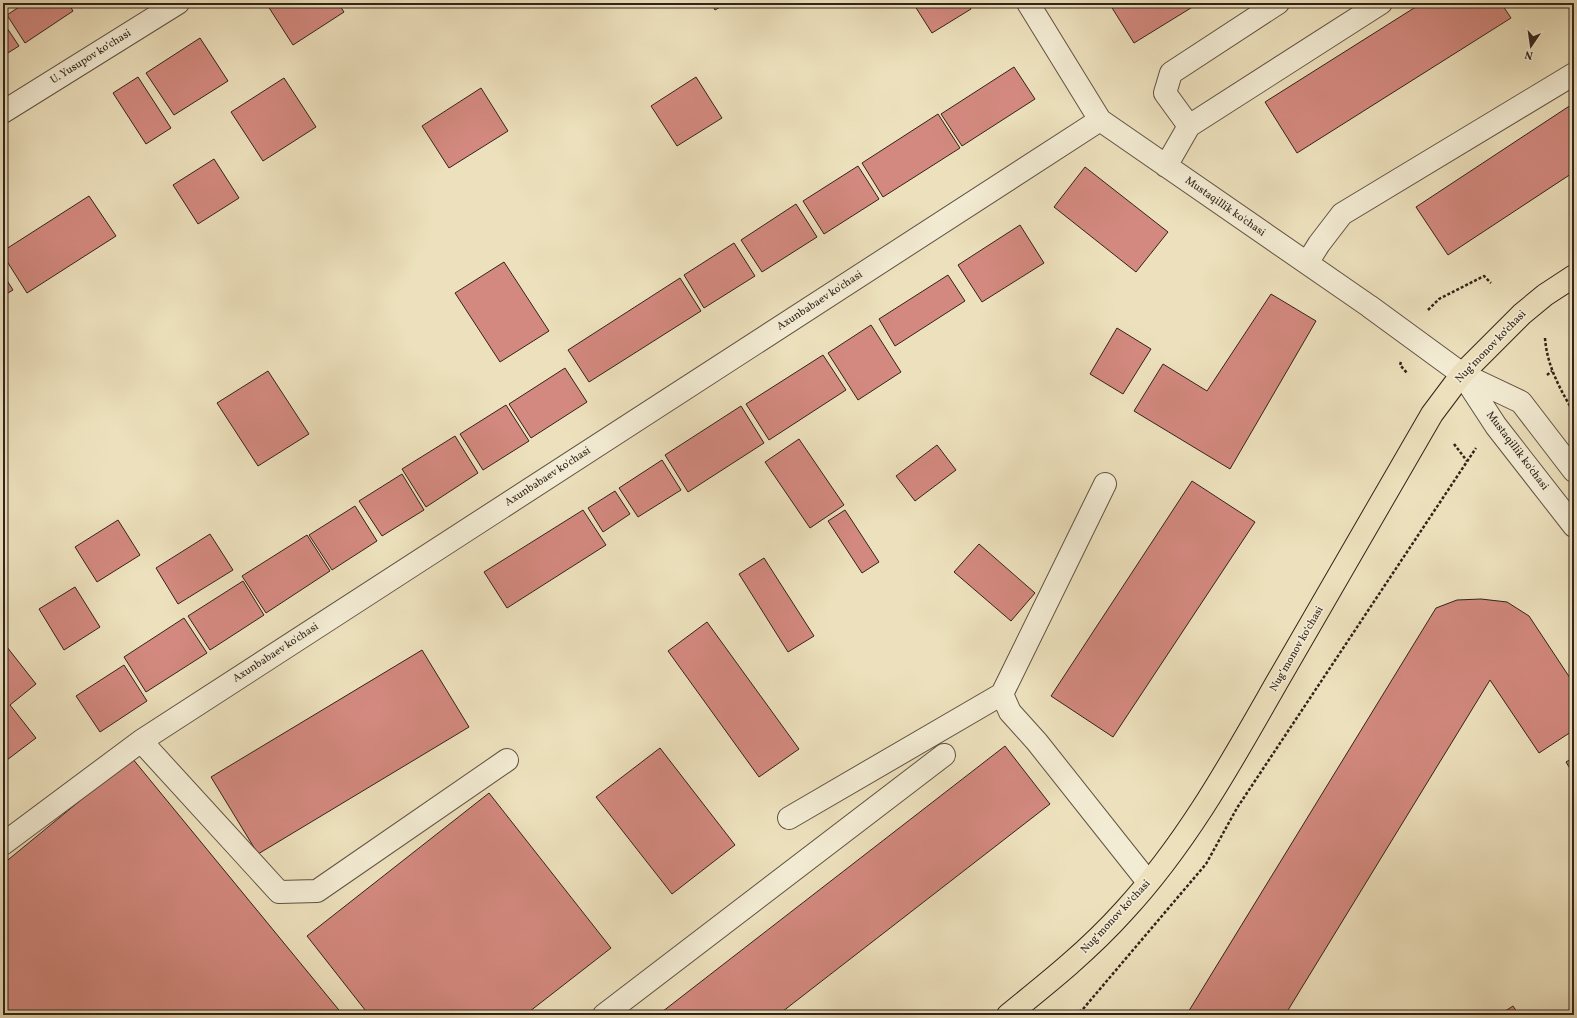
<svg xmlns="http://www.w3.org/2000/svg" width="1577" height="1018" viewBox="0 0 1577 1018" font-family="Vollkorn,serif">
	<style>
		.building { fill: #d3897f; stroke: #31241a }
		.lines { fill: none; stroke-linecap: round; stroke-linejoin: round }
		.minor-casing { stroke: #605343; stroke-width: 24 }
		.major-casing { stroke: #31241a; stroke-width: 24 }
		.path { stroke: #31241a; stroke-width: 2.5; stroke-dasharray: 3 2; stroke-linecap: butt }
		.minor { stroke: #f3ecd4; stroke-width: 22 }
		.major { stroke: #ede1bd; stroke-width: 22 }
		.labels { text-anchor: middle; dominant-baseline: central; stroke-width: 3.5; stroke-linejoin: round; paint-order: stroke }
		.street-label { font-size: 11px; fill: #31241a; stroke: #f3ecd4 }
	</style>
	<rect width="100%" height="100%" fill="#ede1bd"/>
	<filter id="stains"><feTurbulence type="fractalNoise" baseFrequency=".005" numOctaves="4"/><feColorMatrix values="0 0 0 0 .2 0 0 0 0 .09 0 0 0 0 .02 0 0 0 .5 -.17"/></filter>
	<radialGradient id="worn" r=".72"><stop offset=".6" stop-color="#630" stop-opacity="0"/><stop offset="1" stop-color="#630" stop-opacity=".3"/></radialGradient>
	<!-- building -->
	<path class="building" d="M 25,3 L 68,3 L 73,11 L 25,43 L 7,15 Z
		M 78,3 L 88,3 L 81,8 Z
		M 266,3 L 338,3 L 344,12 L 293,45 Z
		M 711,3 L 727,3 L 715,10 Z
		M 913,3 L 968,3 L 971,9 L 932,33 Z
		M 1109,3 L 1199,3 L 1134,43 Z
		M 1422,3 L 1501,3 L 1511,18 L 1297,153 L 1265,102 Z
		M 3,22 L 19,46 L 3,56 Z
		M 200,38 L 228,81 L 174,115 L 146,73 Z
		M 1014,67 L 1035,99 L 962,146 L 941,114 Z
		M 138,77 L 171,128 L 146,144 L 113,93 Z
		M 696,77 L 722,118 L 677,146 L 651,106 Z
		M 284,78 L 316,127 L 263,161 L 231,112 Z
		M 481,88 L 508,131 L 449,168 L 422,126 Z
		M 1574,103 L 1574,172 L 1448,255 L 1416,207 Z
		M 938,114 L 960,148 L 883,197 L 862,163 Z
		M 214,159 L 239,198 L 198,224 L 173,185 Z
		M 858,166 L 879,199 L 824,234 L 803,201 Z
		M 1085,167 L 1168,232 L 1136,272 L 1054,207 Z
		M 89,196 L 116,236 L 27,293 L 3,255 L 3,251 Z
		M 796,204 L 817,237 L 762,272 L 741,240 Z
		M 1020,225 L 1044,263 L 982,302 L 958,265 Z
		M 734,243 L 755,276 L 704,308 L 684,275 Z
		M 504,262 L 549,331 L 500,362 L 455,293 Z
		M 3,274 L 13,290 L 3,296 Z
		M 948,275 L 965,301 L 895,346 L 879,319 Z
		M 680,278 L 701,311 L 589,382 L 568,350 Z
		M 1271,294 L 1316,321 L 1230,469 L 1134,411 L 1163,364 L 1207,391 Z
		M 871,325 L 901,372 L 858,400 L 828,353 Z
		M 1117,328 L 1151,349 L 1123,394 L 1090,374 Z
		M 823,355 L 846,390 L 769,440 L 746,404 Z
		M 565,368 L 587,402 L 531,438 L 509,404 Z
		M 268,371 L 309,434 L 258,466 L 217,403 Z
		M 506,405 L 529,441 L 483,470 L 460,434 Z
		M 741,406 L 764,443 L 688,492 L 665,455 Z
		M 455,436 L 478,473 L 426,507 L 402,469 Z
		M 799,439 L 844,505 L 810,528 L 765,462 Z
		M 937,445 L 956,470 L 915,501 L 896,476 Z
		M 662,460 L 681,490 L 638,517 L 619,488 Z
		M 402,474 L 424,510 L 382,536 L 359,501 Z
		M 1192,481 L 1255,522 L 1113,737 L 1051,696 Z
		M 615,491 L 630,514 L 603,532 L 588,508 Z
		M 355,506 L 377,541 L 332,570 L 309,535 Z
		M 583,510 L 606,545 L 507,608 L 484,572 Z
		M 845,510 L 879,562 L 862,573 L 828,521 Z
		M 118,520 L 140,555 L 97,582 L 75,547 Z
		M 210,534 L 233,570 L 178,604 L 156,568 Z
		M 307,535 L 330,571 L 266,613 L 242,576 Z
		M 979,544 L 1035,593 L 1011,621 L 954,572 Z
		M 764,558 L 814,636 L 788,652 L 739,574 Z
		M 243,581 L 264,615 L 210,650 L 188,616 Z
		M 75,587 L 100,627 L 64,650 L 39,609 Z
		M 1481,599 L 1507,602 L 1529,616 L 1574,684 L 1574,730 L 1539,753 L 1490,680 L 1285,1015 L 1187,1014 L 1436,608 L 1457,600 Z
		M 184,618 L 207,653 L 146,692 L 124,657 Z
		M 707,622 L 799,749 L 759,777 L 668,651 Z
		M 3,642 L 36,684 L 10,705 L 36,738 L 3,763 Z
		M 422,650 L 469,727 L 258,854 L 211,777 Z
		M 124,665 L 147,701 L 100,732 L 76,696 Z
		M 1005,746 L 1050,804 L 778,1015 L 658,1015 Z
		M 660,748 L 735,845 L 672,894 L 596,797 Z
		M 1574,757 L 1574,775 L 1566,762 Z
		M 132,758 L 343,1015 L 3,1015 L 3,864 Z
		M 489,793 L 611,948 L 525,1015 L 369,1015 L 307,936 Z
		M 1513,1006 L 1519,1015 L 1499,1015 Z"/>
	<g class="lines">
		<defs>
			<path id="minor" d="M 1028,3 L 1100,120 L 1369,306 L 1462,374 L 1521,402 L 1574,471
				M 3,112 L 178,3
				M 1189,126 L 1165,93 L 1171,73 L 1278,3
				M 1166,166 L 1189,126 L 1381,3
				M 1307,263 L 1319,244 L 1342,214 L 1574,74
				M 1462,374 L 1496,426 L 1574,526
				M 1105,484 L 1002,694 L 1010,712 L 1037,742 L 1148,882
				M 141,741 L 279,892 L 317,891 L 507,760
				M 789,818 L 1002,694
				M 3,844 L 141,741 L 1100,120
				M 604,1015 L 944,755"/>
			<path id="major" d="M 1008,1015 C 1049,982 1089,950 1124,911 C 1187,843 1232,761 1277,682 C 1329,593 1380,503 1432,414 L 1462,374 L 1522,314 L 1545,295 L 1574,276"/>
		</defs>
		<!-- minor casing -->
		<use href="#minor" class="minor-casing"/>
		<!-- major casing -->
		<use href="#major" class="major-casing"/>
		<!-- path -->
		<path class="path" d="M 1428,310 L 1439,299 L 1484,276 L 1491,283
			M 1545,338 C 1547,366 1560,389 1574,413
			M 1401,362 L 1400,365 L 1407,373
			M 1547,375 L 1552,371
			M 1454,444 L 1467,461
			M 1075,1015 L 1083,1009 L 1206,864 L 1237,808 L 1476,448"/>
		<!-- minor -->
		<use href="#minor" class="minor"/>
		<!-- major -->
		<use href="#major" class="major"/>
	</g>
	<g class="labels">
		<!-- street labels -->
		<g class="street-label">
			<text transform="translate(91 57) rotate(-32)">U. Yusupov ko‘chasi</text>
			<text transform="translate(1225 207) rotate(35)">Mustaqillik ko'chasi</text>
			<text transform="translate(820 301) rotate(-33)">Axunbabaev ko'chasi</text>
			<text transform="translate(1491 347) rotate(-46)">Nugʻmonov koʻchasi</text>
			<text transform="translate(1517 451) rotate(53)">Mustaqillik ko'chasi</text>
			<text transform="translate(548 477) rotate(-33)">Axunbabaev ko'chasi</text>
			<text transform="translate(1297 649) rotate(-60)">Nugʻmonov koʻchasi</text>
			<text transform="translate(276 653) rotate(-33)">Axunbabaev ko'chasi</text>
			<text transform="translate(1116 917) rotate(-47)">Nugʻmonov koʻchasi</text>
		</g>
	</g>
	<!-- margin -->
	<rect width="1577" height="1018" fill="none" stroke="#ede1bd" stroke-width="16"/>
	<rect x="4" y="4" width="1569" height="1010" fill="none" stroke="#31241a" stroke-width="2"/>
	<rect x="8" y="8" width="1561" height="1002" fill="none" stroke="#31241a"/>
	<!-- north arrow -->
	<g transform="translate(1531 46) rotate(193)" stroke="#f3ecd4" stroke-width="3" paint-order="stroke">
	<path d="M0-3L7 15L0 10L-7 15Z" fill="#31241a"/>
	<text y="-6" font-size="11" font-weight="bold" text-anchor="middle" fill="#31241a">N</text>
	</g>
	<rect width="100%" height="100%" filter="url(#stains)"/>
	<rect width="100%" height="100%" fill="url(#worn)"/>
</svg>
